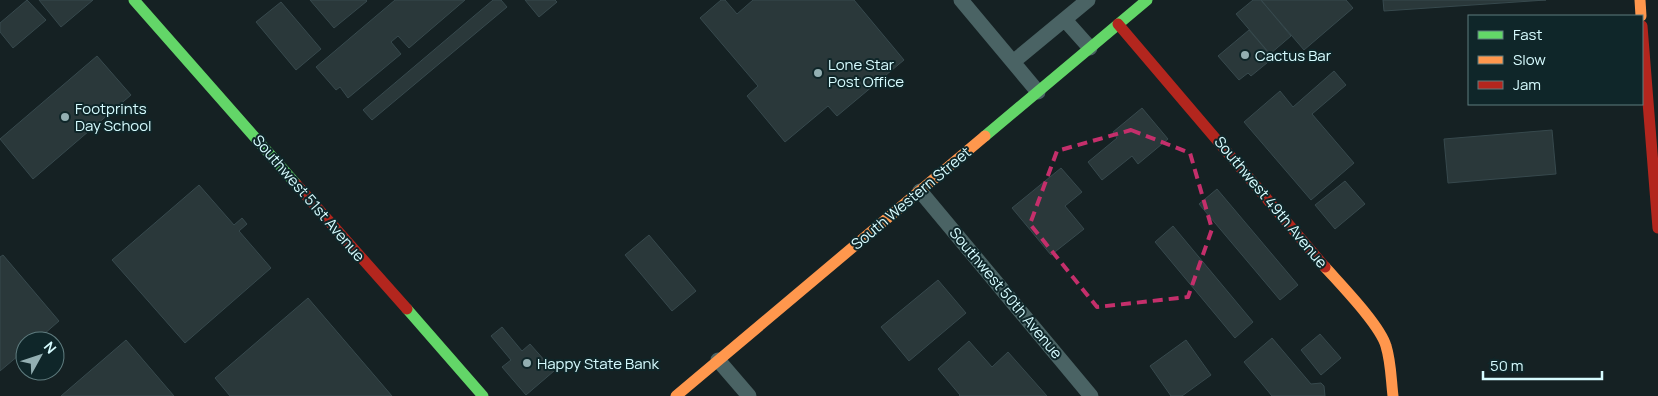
<svg xmlns="http://www.w3.org/2000/svg" width="1658" height="396" viewBox="0 0 1658 396" font-family="Manrope,sans-serif">
	<style>
		.building { fill: #2a383a; stroke: #37494d }
		.lines { fill: none; stroke-linecap: round; stroke-linejoin: round }
		.street { stroke: #4a6364; stroke-width: 15 }
		.fast { stroke: #63d668; stroke-width: 11 }
		.slow { stroke: #ff974d; stroke-width: 11 }
		.jam { stroke: #b3261e; stroke-width: 11 }
		.marked { fill: none; stroke: #c42f6b; stroke-width: 4; stroke-dasharray: 10 6; stroke-linejoin: round }
		.poi-dot { fill: #93afb2; stroke: #0f2629; stroke-width: 2 }
		.labels { text-anchor: middle; dominant-baseline: central; stroke-width: 4; stroke-linejoin: round; paint-order: stroke }
		.poi-label { font-size: 15px; fill: #d7fcff; stroke: #0f2629; text-anchor: start }
		.street-label { font-size: 15px; fill: #d7fcff; stroke: #0f2629 }
	</style>
	<rect width="100%" height="100%" fill="#152123"/>
	<!-- building -->
	<path class="building" d="M 27,0 L 46,20 L 13,48 L 0,32 L 0,23 Z
		M 39,0 L 93,0 L 61,27 Z
		M 310,0 L 366,0 L 367,1 L 334,28 Z
		M 395,0 L 465,0 L 409,48 L 398,36 L 391,42 L 401,54 L 348,98 L 340,87 L 336,90 L 316,67 Z
		M 493,0 L 501,0 L 507,7 L 372,120 L 363,110 Z
		M 525,0 L 555,0 L 557,2 L 539,17 Z
		M 721,0 L 725,0 L 737,14 L 753,0 L 854,0 L 904,60 L 837,116 L 828,106 L 785,142 L 747,96 L 758,86 L 700,18 Z
		M 1253,0 L 1261,0 L 1291,36 L 1270,54 L 1236,14 Z
		M 1261,0 L 1346,0 L 1353,8 L 1304,50 Z
		M 1383,0 L 1546,0 L 1384,11 Z
		M 281,2 L 321,49 L 296,70 L 256,22 Z
		M 1249,30 L 1273,58 L 1251,76 L 1248,73 L 1239,80 L 1218,56 Z
		M 97,56 L 131,95 L 33,179 L 0,139 Z
		M 1334,71 L 1346,85 L 1312,114 L 1354,163 L 1311,200 L 1244,122 L 1280,91 L 1293,107 Z
		M 1142,108 L 1168,139 L 1138,164 L 1132,156 L 1102,180 L 1088,162 L 1117,138 L 1113,132 Z
		M 1552,130 L 1556,174 L 1448,183 L 1444,139 Z
		M 1061,168 L 1082,192 L 1065,206 L 1084,229 L 1051,255 L 1012,208 Z
		M 1345,181 L 1365,204 L 1335,229 L 1315,205 Z
		M 199,185 L 234,225 L 242,218 L 247,224 L 239,231 L 271,268 L 185,343 L 112,260 Z
		M 1217,189 L 1298,285 L 1280,300 L 1199,204 Z
		M 1173,226 L 1253,322 L 1235,338 L 1155,242 Z
		M 649,235 L 696,291 L 672,311 L 625,255 Z
		M 3,255 L 59,321 L 36,341 L 25,341 L 25,350 L 0,371 L 0,257 Z
		M 938,280 L 966,313 L 909,361 L 881,327 Z
		M 308,298 L 392,396 L 230,396 L 215,378 Z
		M 502,327 L 522,351 L 530,344 L 554,371 L 526,395 L 502,367 L 511,360 L 491,336 Z
		M 1320,334 L 1341,358 L 1321,375 L 1301,350 Z
		M 1272,338 L 1311,384 L 1321,383 L 1324,386 L 1325,396 L 1272,396 L 1244,362 Z
		M 126,340 L 174,396 L 61,396 Z
		M 1186,340 L 1211,375 L 1182,396 L 1171,396 L 1150,366 Z
		M 969,341 L 992,367 L 1008,352 L 1047,396 L 959,396 L 960,395 L 938,369 Z"/>
	<g class="lines">
		<!-- street -->
		<path class="street" d="M 961,0 L 1038,92
			M 1065,20 L 1090,48
			M 1013,62 L 1088,0
			M 920,191 L 1091,396
			M 718,360 L 749,396"/>
		<!-- fast -->
		<path class="fast" d="M 134,0 L 296,184
			M 985,136 L 1147,0
			M 407,309 L 483,396"/>
		<!-- slow -->
		<path class="slow" d="M 1640,0 L 1641,16
			M 1325,267 C 1341,285 1380,325 1386,346 C 1391,362 1391,379 1393,396
			M 676,396 L 985,136"/>
		<!-- jam -->
		<path class="jam" d="M 1118,24 L 1325,267
			M 1642,26 L 1658,228
			M 296,184 L 407,309"/>
	</g>
	<!-- marked area -->
	<path class="marked" d="M 1131,130 L 1190,153 L 1212,229 L 1188,297 L 1097,307 L 1030,224 L 1057,151 Z"/>
	<!-- markers -->
	<g class="poi-dot">
		<circle cx="1245" cy="55" r="5"/>
		<circle cx="818" cy="73" r="5"/>
		<circle cx="65" cy="117" r="5"/>
		<circle cx="527" cy="363" r="5"/>
	</g>
	<g class="labels">
		<!-- poi labels -->
		<g class="poi-label">
			<text x="1255" y="55">Cactus Bar</text>
			<text x="828" y="64">Lone Star<tspan x="828" dy="17">Post Office</tspan></text>
			<text x="75" y="108">Footprints<tspan x="75" dy="17">Day School</tspan></text>
			<text x="537" y="363">Happy State Bank</text>
		</g>
		<!-- street labels -->
		<g class="street-label">
			<text transform="translate(309 198) rotate(49)">Southwest 51st Avenue</text>
			<text transform="translate(911 198) rotate(-40)">South Western Street</text>
			<text transform="translate(1271 202) rotate(50)">Southwest 49th Avenue</text>
			<text transform="translate(1006 293) rotate(50)">Southwest 50th Avenue</text>
		</g>
	</g>
	<!-- legend -->
	<rect x="1468" y="15" width="175" height="90" fill="#0f2629" stroke="#5f7c7f"/>
	<rect x="1478" y="31" width="25" height="8" fill="#63d668" stroke="#5f7c7f"/>
	<text x="1513" y="40" font-size="15" fill="#d7fcff">Fast</text>
	<rect x="1478" y="56" width="25" height="8" fill="#ff974d" stroke="#5f7c7f"/>
	<text x="1513" y="65" font-size="15" fill="#d7fcff">Slow</text>
	<rect x="1478" y="81" width="25" height="8" fill="#b3261e" stroke="#5f7c7f"/>
	<text x="1513" y="90" font-size="15" fill="#d7fcff">Jam</text>
	<!-- north arrow -->
	<g transform="translate(40 356) rotate(50)"><circle r="24" fill="#0f2629" stroke="#5f7c7f"/>
	<path d="M0-4L9 19L0 12L-9 19Z" fill="#93afb2"/>
	<text y="-8" font-size="14" font-weight="bold" text-anchor="middle" fill="#d7fcff">N</text>
	</g>
	<!-- scale -->
	<path d="M1483 371v8h119v-8" fill="none" stroke="#d7fcff" stroke-width="2.5"/>
	<text x="1490" y="371" font-size="15" fill="#d7fcff" stroke="#0f2629" stroke-width="4" paint-order="stroke">50 m</text>
</svg>
